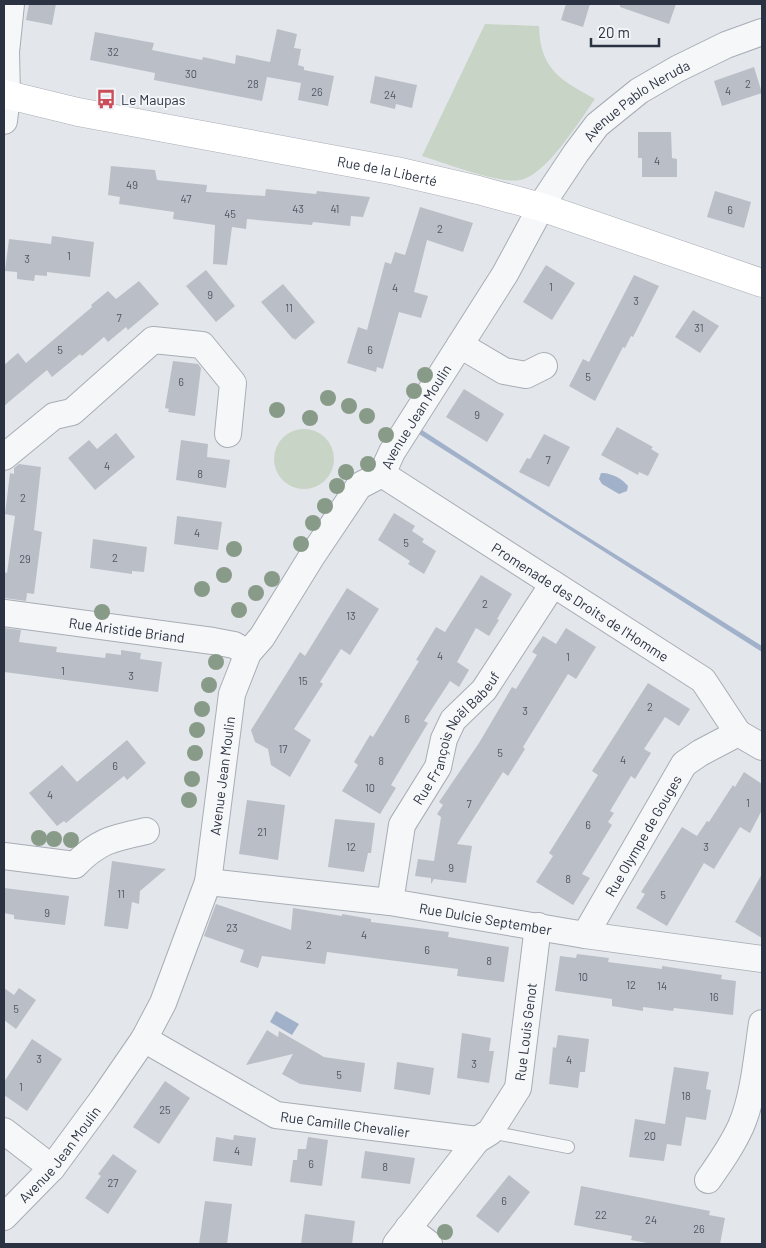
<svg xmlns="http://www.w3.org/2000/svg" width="766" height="1248" viewBox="0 0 766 1248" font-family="Barlow,sans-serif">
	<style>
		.green { fill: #c8d4c5 }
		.water { fill: #a0b1c9 }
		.building { fill: #babfc7 }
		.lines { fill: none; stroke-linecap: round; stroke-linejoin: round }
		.lane-casing { stroke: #a8adb5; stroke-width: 14 }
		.street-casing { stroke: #a8adb5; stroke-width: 28 }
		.secondary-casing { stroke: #a8adb5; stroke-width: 29 }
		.lane { stroke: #f6f7f9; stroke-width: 12 }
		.street { stroke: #f6f7f9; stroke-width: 26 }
		.secondary { stroke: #fff; stroke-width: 28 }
		.tree { fill: #889b89 }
		.labels { text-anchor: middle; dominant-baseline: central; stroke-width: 4; stroke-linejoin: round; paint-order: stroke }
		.number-label { font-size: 11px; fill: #4f5663 }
		.poi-label { font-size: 14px; fill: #2b3342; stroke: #f3f5f8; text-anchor: start }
		.street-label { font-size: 14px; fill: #2b3342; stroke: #f3f5f8 }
	</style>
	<rect width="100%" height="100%" fill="#e3e6eb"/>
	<!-- green -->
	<path class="green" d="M 485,24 L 539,26 C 540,70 561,80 595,99 C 580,120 546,176 520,180 C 498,184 445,163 422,156 Z
		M274 459a30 30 0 1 1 60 0a30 30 0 1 1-60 0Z"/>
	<!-- water -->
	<path class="water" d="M 422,430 L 554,516 L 762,646 L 762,652 L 419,434 Z
		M 601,473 C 610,472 623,479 628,486 L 627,491 L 619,494 L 602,484 L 599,479 Z
		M 276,1011 L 299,1024 L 292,1035 L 270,1022 Z"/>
	<!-- building -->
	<path class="building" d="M 29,4 L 56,4 L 52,25 L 26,20 Z
		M 566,4 L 590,4 L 583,27 L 561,20 Z
		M 620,4 L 676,4 L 669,24 L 620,7 Z
		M 277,29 L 297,34 L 294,48 L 301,49 L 298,65 L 304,67 L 304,70 L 334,76 L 328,106 L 298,100 L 301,83 L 267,77 L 262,101 L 154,80 L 155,73 L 90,60 L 95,32 L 154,43 L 152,50 L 202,60 L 203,57 L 235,64 L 236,55 L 270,62 Z
		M 754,67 L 762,93 L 722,106 L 714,81 Z
		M 375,76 L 417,85 L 412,108 L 396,104 L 395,109 L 370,103 Z
		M 638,132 L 671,132 L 672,158 L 677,159 L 677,177 L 642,177 L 642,158 L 638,158 Z
		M 111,166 L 155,170 L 157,180 L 207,185 L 206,192 L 265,196 L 266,189 L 316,194 L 317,191 L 370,197 L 363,217 L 351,216 L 350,226 L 313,222 L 312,225 L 247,219 L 246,229 L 232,227 L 227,265 L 213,264 L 215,225 L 173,219 L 174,212 L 119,204 L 120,197 L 108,195 Z
		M 715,191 L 751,202 L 744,228 L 707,217 Z
		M 420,207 L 473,223 L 463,252 L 427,240 L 414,292 L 428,296 L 421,318 L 399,312 L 383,369 L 377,367 L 376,372 L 347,363 L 358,327 L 367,330 L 385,262 L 391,264 L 395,252 L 405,255 Z
		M 52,236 L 94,242 L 90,277 L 47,272 L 47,276 L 35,275 L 34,281 L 17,279 L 17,272 L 5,271 L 9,239 L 51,244 Z
		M 546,265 L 575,283 L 552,320 L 523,302 Z
		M 206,270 L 235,306 L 216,322 L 186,286 Z
		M 634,275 L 659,286 L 633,337 L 631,336 L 625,348 L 623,347 L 595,401 L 569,386 L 583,359 L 589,362 Z
		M 139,281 L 159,304 L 128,330 L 126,327 L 108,342 L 104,337 L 82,356 L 80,354 L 52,377 L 47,370 L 4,406 L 4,365 L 18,353 L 26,363 L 92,307 L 91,305 L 108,291 L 116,299 Z
		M 283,284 L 315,322 L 295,340 L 294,338 L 293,339 L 261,302 Z
		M 693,310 L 719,326 L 700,353 L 675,337 Z
		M 173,361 L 198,364 L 201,368 L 195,416 L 168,412 L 169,409 L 165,408 Z
		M 464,389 L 504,414 L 487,442 L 446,417 Z
		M 617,427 L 653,447 L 651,449 L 659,454 L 648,476 L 639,472 L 638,475 L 601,455 Z
		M 116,433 L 135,457 L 95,490 L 68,458 L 89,440 L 97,449 Z
		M 544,434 L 570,447 L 549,487 L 519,472 L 527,458 L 530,459 Z
		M 181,440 L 208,444 L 207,457 L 230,460 L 226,488 L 176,480 Z
		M 19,464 L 41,467 L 34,530 L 42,532 L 34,594 L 27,593 L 26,601 L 4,598 L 4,572 L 7,573 L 15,516 L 5,514 L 10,473 L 14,474 L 14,468 Z
		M 394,513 L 415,526 L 412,531 L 424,539 L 422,542 L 436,551 L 424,574 L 408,564 L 410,561 L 378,540 Z
		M 177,516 L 222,522 L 218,550 L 174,544 Z
		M 93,539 L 147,547 L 144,572 L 132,571 L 132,574 L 90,568 Z
		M 481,575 L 512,594 L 497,619 L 499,620 L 489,636 L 476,628 L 457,662 L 469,670 L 459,687 L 450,681 L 424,721 L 428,723 L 391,785 L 396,788 L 380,814 L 342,791 L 358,765 L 354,762 L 370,735 L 373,737 L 419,661 L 416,660 L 436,627 L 445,632 Z
		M 347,588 L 379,609 L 350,655 L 341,649 L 320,682 L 323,684 L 294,729 L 311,740 L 290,777 L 271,765 L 268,749 L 255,742 L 251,730 L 300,652 L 305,656 Z
		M 4,628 L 21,630 L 19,642 L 57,647 L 56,652 L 105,658 L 106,653 L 121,655 L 121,650 L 141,653 L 140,659 L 162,662 L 158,692 L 4,672 Z
		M 566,628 L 596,647 L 576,679 L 568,674 L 523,747 L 525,749 L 508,776 L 503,772 L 457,844 L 472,846 L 466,883 L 434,879 L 431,884 L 431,878 L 415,876 L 418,859 L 434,861 L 441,817 L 437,814 L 443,805 L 439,802 L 479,743 L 512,687 L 516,689 L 537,655 L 532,652 L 543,636 L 556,644 Z
		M 648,683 L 690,709 L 679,726 L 665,717 L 644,749 L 651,753 L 635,779 L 631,776 L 610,811 L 614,813 L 608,822 L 612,825 L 582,874 L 590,878 L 573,905 L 536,882 L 553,856 L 549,853 L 598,775 L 592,771 Z
		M 127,740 L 146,763 L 127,780 L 124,776 L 66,823 L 64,821 L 57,826 L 29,793 L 62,765 L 77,782 Z
		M 744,772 L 762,784 L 762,810 L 750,833 L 740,827 L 714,869 L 704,863 L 667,926 L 636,908 L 645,894 L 641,892 L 682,827 L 697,836 L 707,821 L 709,822 L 733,785 L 735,787 Z
		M 247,800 L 285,805 L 278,860 L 239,854 Z
		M 335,819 L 375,823 L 371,853 L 368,853 L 364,872 L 328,867 Z
		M 112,861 L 166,869 L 140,891 L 139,904 L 132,902 L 128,929 L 104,926 Z
		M 762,874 L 762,938 L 735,922 Z
		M 4,888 L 69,896 L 65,925 L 14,919 L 14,915 L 4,913 Z
		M 216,904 L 291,930 L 293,908 L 342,916 L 342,914 L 371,919 L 371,922 L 449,932 L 448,937 L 509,947 L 504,982 L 457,976 L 458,969 L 327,952 L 325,964 L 262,956 L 258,968 L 240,962 L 244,950 L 204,936 Z
		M 577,954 L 609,958 L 608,962 L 662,969 L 662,966 L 722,975 L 721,979 L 736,981 L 733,1015 L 674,1008 L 673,1011 L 643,1007 L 643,1011 L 612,1006 L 612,999 L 555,991 L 560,956 L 576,958 Z
		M 4,988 L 14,995 L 19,988 L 36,1000 L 16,1029 L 4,1020 Z
		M 267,1030 L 278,1037 L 279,1031 L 324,1057 L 365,1063 L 361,1092 L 300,1084 L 282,1074 L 293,1054 L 246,1065 Z
		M 462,1033 L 491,1038 L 489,1051 L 494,1051 L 489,1083 L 457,1078 Z
		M 558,1035 L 589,1039 L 585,1072 L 580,1072 L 578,1088 L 549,1084 L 553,1047 L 556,1048 Z
		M 32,1039 L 62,1059 L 27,1111 L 4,1095 L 4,1082 Z
		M 397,1062 L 434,1068 L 430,1095 L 394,1089 Z
		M 674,1067 L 709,1072 L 706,1089 L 711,1090 L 706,1120 L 686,1117 L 681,1146 L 667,1144 L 664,1161 L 629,1157 L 635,1119 L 665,1124 Z
		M 165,1081 L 190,1098 L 159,1144 L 133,1127 Z
		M 234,1135 L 256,1138 L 252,1166 L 213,1161 L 216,1137 L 233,1140 Z
		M 308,1137 L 328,1140 L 322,1186 L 290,1182 L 293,1160 L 297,1160 L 298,1149 L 306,1149 Z
		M 365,1151 L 415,1158 L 410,1184 L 361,1178 Z
		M 113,1154 L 137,1171 L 108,1214 L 85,1198 L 101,1176 L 98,1174 Z
		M 509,1175 L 530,1192 L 498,1233 L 476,1216 Z
		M 581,1186 L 710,1211 L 709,1215 L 725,1218 L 720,1244 L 653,1244 L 631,1240 L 632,1236 L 574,1225 Z
		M 205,1201 L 232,1204 L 227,1244 L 199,1244 Z
		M 305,1214 L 355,1221 L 352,1244 L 301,1244 Z"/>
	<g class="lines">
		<defs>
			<path id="lane" d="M 490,1132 L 568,1147"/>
			<g id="street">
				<path d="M 4,121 L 7,95 L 6,52 L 11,4"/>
				<path d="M 460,345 L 504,371 L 526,375 L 544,366"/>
				<path d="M 4,457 L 54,416 L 72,412 L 153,340 L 202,345 L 233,383 L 228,434"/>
				<path id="s1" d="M 382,474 L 703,680 L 738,733 L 762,747"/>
				<path id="s2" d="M 4,613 L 213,641 L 234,645 L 248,653"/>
				<path d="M 4,856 L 75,865 C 99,840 114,838 146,831"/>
				<path id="s3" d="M 208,882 L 390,902 L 585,935 L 762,959"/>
				<path id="s4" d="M 390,902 L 402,825 L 438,767 L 444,739 L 453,720 L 484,690 L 553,584"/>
				<path id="s5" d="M 585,935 L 684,764 L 700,753 L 738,733"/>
				<path id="s6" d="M 144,1039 L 276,1115 L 477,1140"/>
				<path d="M 4,1131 L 52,1168"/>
				<path d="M 708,1180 C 720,1163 732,1146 741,1126 C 754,1096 757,1056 762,1023"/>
				<path id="s7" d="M 4,1217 L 52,1168 L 102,1100 L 144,1039 L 163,1003 L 208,882 L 232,694 L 248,653 L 262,637 L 312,556 L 359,486 L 382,474 L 392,452 L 505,274 L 546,198 L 576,153 L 597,125 L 639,91 L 677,69 L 726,45 L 762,32"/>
				<path d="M 408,1228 L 429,1244"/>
				<path id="s8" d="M 396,1244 L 477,1140 L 490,1132 L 518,1088 L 538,926"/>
			</g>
			<g id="secondary">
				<path id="s9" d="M 4,94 L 78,112 L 396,171 L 478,190 L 541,207 L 762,283"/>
			</g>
		</defs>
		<!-- lane casing -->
		<use href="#lane" class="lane-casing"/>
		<!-- street casing -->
		<use href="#street" class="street-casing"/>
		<!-- secondary casing -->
		<use href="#secondary" class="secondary-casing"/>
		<!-- lane -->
		<use href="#lane" class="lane"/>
		<!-- street -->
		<use href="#street" class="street"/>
		<!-- secondary -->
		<use href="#secondary" class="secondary"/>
	</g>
	<!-- trees -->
	<g class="tree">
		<circle cx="425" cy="375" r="8"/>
		<circle cx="414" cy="391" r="8"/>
		<circle cx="328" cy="398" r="8"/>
		<circle cx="349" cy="406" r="8"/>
		<circle cx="277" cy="410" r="8"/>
		<circle cx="367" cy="416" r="8"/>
		<circle cx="310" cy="418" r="8"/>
		<circle cx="386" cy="435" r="8"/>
		<circle cx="368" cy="464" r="8"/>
		<circle cx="346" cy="472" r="8"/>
		<circle cx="337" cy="486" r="8"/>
		<circle cx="325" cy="506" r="8"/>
		<circle cx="313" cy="523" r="8"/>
		<circle cx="301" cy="544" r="8"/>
		<circle cx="234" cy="549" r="8"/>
		<circle cx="224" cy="575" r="8"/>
		<circle cx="272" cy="579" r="8"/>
		<circle cx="202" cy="589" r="8"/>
		<circle cx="256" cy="593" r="8"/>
		<circle cx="239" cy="610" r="8"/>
		<circle cx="102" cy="612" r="8"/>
		<circle cx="216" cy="662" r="8"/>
		<circle cx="209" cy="685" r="8"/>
		<circle cx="202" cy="709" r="8"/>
		<circle cx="197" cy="730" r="8"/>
		<circle cx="195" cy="753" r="8"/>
		<circle cx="192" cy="779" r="8"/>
		<circle cx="189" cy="800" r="8"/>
		<circle cx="39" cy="838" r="8"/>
		<circle cx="54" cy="839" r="8"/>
		<circle cx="71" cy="840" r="8"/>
		<circle cx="445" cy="1232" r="8"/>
	</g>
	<!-- icons -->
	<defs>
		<symbol id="bus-bare" viewBox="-9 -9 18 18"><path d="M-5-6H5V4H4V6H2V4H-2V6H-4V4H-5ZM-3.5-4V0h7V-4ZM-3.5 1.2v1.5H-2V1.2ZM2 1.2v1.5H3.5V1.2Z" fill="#ca4e5a" stroke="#f3f5f8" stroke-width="2.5" paint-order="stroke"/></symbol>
	</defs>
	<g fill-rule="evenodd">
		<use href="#bus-bare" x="92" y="85" width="28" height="28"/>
	</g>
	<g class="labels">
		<!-- number labels -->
		<g class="number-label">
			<text x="113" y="51">32</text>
			<text x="191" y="73">30</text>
			<text x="253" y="83">28</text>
			<text x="748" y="83">2</text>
			<text x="728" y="90">4</text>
			<text x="317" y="91">26</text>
			<text x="390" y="94">24</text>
			<text x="657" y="160">4</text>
			<text x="132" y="184">49</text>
			<text x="186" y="198">47</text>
			<text x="298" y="208">43</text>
			<text x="335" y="208">41</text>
			<text x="730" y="209">6</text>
			<text x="230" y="213">45</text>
			<text x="440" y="228">2</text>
			<text x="69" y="255">1</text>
			<text x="27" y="258">3</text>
			<text x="551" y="286">1</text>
			<text x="395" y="287">4</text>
			<text x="210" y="294">9</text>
			<text x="636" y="300">3</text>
			<text x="289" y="307">11</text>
			<text x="119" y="317">7</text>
			<text x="699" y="327">31</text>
			<text x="60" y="349">5</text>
			<text x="370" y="349">6</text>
			<text x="588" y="376">5</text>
			<text x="181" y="381">6</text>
			<text x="477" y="414">9</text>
			<text x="548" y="459">7</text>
			<text x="107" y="465">4</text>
			<text x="200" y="473">8</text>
			<text x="23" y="497">2</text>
			<text x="197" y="532">4</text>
			<text x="406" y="542">5</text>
			<text x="115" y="557">2</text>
			<text x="25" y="558">29</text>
			<text x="485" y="603">2</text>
			<text x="351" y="615">13</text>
			<text x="440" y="655">4</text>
			<text x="568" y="656">1</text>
			<text x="63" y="670">1</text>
			<text x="131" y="675">3</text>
			<text x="303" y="680">15</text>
			<text x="650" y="706">2</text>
			<text x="525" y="710">3</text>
			<text x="407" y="718">6</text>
			<text x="283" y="748">17</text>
			<text x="500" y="752">5</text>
			<text x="623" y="759">4</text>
			<text x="381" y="760">8</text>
			<text x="115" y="765">6</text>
			<text x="370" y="787">10</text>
			<text x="50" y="794">4</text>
			<text x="748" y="802">1</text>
			<text x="469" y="803">7</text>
			<text x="588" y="824">6</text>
			<text x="262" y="831">21</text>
			<text x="351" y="846">12</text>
			<text x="706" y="846">3</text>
			<text x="451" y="867">9</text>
			<text x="568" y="878">8</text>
			<text x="121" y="893">11</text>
			<text x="663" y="894">5</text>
			<text x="47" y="912">9</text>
			<text x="232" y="927">23</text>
			<text x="364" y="934">4</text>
			<text x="309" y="944">2</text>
			<text x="427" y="949">6</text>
			<text x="489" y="960">8</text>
			<text x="583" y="976">10</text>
			<text x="631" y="984">12</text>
			<text x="662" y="985">14</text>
			<text x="714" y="996">16</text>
			<text x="16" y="1008">5</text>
			<text x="39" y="1058">3</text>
			<text x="569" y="1059">4</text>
			<text x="474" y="1063">3</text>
			<text x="339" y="1074">5</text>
			<text x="21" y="1086">1</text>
			<text x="686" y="1095">18</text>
			<text x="165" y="1109">25</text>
			<text x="650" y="1135">20</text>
			<text x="237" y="1150">4</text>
			<text x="311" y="1163">6</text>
			<text x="385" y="1166">8</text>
			<text x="113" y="1182">27</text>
			<text x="504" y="1200">6</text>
			<text x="601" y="1214">22</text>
			<text x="651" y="1219">24</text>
			<text x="699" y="1228">26</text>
		</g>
		<!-- poi labels -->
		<g class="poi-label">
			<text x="121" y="99">Le Maupas</text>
		</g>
		<!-- street labels -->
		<g class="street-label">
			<text stroke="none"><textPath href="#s7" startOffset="1314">Avenue Pablo Neruda</textPath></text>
			<text stroke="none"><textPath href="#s9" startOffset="391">Rue de la Liberté</textPath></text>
			<text stroke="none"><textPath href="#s7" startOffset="924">Avenue Jean Moulin</textPath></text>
			<text stroke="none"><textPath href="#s1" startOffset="236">Promenade des Droits de l'Homme</textPath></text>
			<text stroke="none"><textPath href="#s2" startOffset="124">Rue Aristide Briand</textPath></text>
			<text stroke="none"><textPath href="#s4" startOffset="182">Rue François Noël Babeuf</textPath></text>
			<text stroke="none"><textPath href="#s7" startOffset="504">Avenue Jean Moulin</textPath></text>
			<text stroke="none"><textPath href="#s5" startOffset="115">Rue Olympe de Gouges</textPath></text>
			<text stroke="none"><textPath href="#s3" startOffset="280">Rue Dulcie September</textPath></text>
			<text stroke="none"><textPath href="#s8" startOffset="256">Rue Louis Genot</textPath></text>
			<text stroke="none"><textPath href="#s6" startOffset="222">Rue Camille Chevalier</textPath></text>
			<text stroke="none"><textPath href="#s7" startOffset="84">Avenue Jean Moulin</textPath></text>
		</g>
	</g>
	<!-- border -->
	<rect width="766" height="1248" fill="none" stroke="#2b3342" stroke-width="10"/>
	<!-- scale -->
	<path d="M591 38v8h68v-8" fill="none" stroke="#2b3342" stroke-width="2.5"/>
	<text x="598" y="38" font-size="15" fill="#2b3342" stroke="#f3f5f8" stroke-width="4" paint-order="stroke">20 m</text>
</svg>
